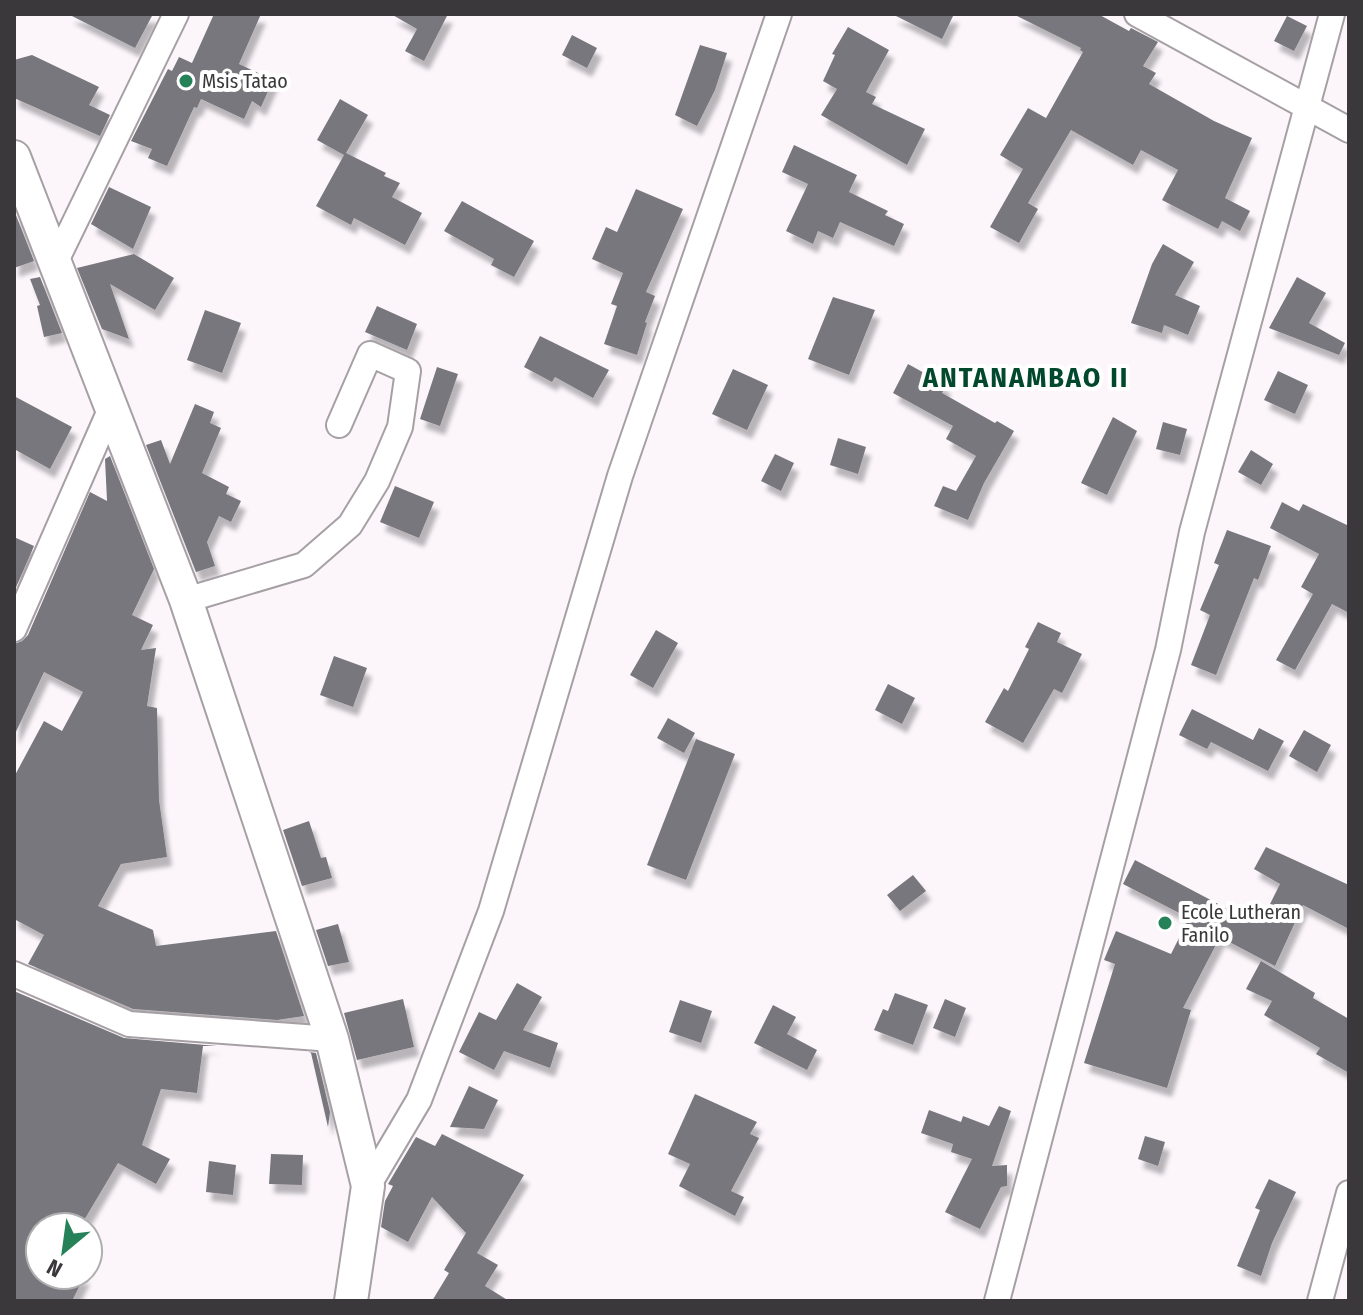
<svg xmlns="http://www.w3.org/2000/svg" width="1363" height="1315" viewBox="0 0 1363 1315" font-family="'Fira Sans Condensed',sans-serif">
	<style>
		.building { fill: #78777d; filter: url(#shadow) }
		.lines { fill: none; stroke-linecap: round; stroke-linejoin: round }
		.minor-casing { stroke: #a6a0a5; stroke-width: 28 }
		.tertiary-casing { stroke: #a6a0a5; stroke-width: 36 }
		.minor { stroke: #fff; stroke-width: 24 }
		.tertiary { stroke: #fff; stroke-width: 32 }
		.poi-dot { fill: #258158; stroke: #fff; stroke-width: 3 }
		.labels { text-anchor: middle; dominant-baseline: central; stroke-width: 8; stroke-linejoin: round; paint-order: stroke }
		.poi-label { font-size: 20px; fill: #3a383a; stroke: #fff; text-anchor: start }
		.district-label { font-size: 28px; font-weight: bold; letter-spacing: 2px; fill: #01482c; stroke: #fff }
	</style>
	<defs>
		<filter id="shadow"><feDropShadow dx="5" dy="9" stdDeviation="2" flood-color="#0004"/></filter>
	</defs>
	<rect width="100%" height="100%" fill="#fcf6fb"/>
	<!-- building -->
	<path class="building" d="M 68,14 L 153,14 L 135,48 Z
		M 214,14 L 261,14 L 239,64 L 273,80 L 261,107 L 252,101 L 244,119 L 201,99 L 197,108 L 194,107 L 167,166 L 148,158 L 152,149 L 131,141 L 168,69 L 172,71 L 179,57 L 192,63 Z
		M 391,14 L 448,14 L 424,61 L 405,51 L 417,29 Z
		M 892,14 L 954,14 L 942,39 Z
		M 1013,14 L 1098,14 L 1129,31 L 1131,28 L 1158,42 L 1143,66 L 1156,73 L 1149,84 L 1214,121 L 1252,138 L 1225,198 L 1250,211 L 1240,231 L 1222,221 L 1218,229 L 1162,200 L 1178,170 L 1141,150 L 1133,165 L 1071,130 L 1028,203 L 1038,209 L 1019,243 L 990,227 L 1023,169 L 1000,155 L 1028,108 L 1046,118 L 1083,52 L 1080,50 L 1081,48 Z
		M 1287,16 L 1307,26 L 1294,51 L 1274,41 Z
		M 848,27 L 889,50 L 866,92 L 876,97 L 872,104 L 925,129 L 907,165 L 821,115 L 837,89 L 823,81 L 835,55 L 832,54 Z
		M 572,35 L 597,48 L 587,68 L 562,55 Z
		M 700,45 L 727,53 L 715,90 L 697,126 L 675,115 Z
		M 32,55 L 99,87 L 89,105 L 110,115 L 100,136 L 14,98 L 14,60 Z
		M 340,99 L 368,115 L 346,153 L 386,173 L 384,176 L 400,183 L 392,197 L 422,213 L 405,245 L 354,218 L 351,225 L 316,206 L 344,155 L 317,140 Z
		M 794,145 L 857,175 L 849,192 L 888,211 L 885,215 L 904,224 L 894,246 L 840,222 L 833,238 L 818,231 L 813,244 L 786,231 L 808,184 L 782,172 Z
		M 109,187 L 151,207 L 133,249 L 91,224 Z
		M 636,189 L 683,209 L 646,292 L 655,296 L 645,322 L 647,323 L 637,355 L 604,344 L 617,306 L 611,304 L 623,273 L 592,259 L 606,227 L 617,232 Z
		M 462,201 L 534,241 L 514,277 L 491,265 L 494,259 L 444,231 Z
		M 14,210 L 34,261 L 14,268 Z
		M 1163,244 L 1194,262 L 1175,295 L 1200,306 L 1188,335 L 1164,325 L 1162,333 L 1131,323 L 1152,264 Z
		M 134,254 L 174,278 L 155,310 L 110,284 L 129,339 L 102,329 L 77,268 Z
		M 40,277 L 62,333 L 44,337 L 37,306 L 40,305 L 30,279 Z
		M 1297,277 L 1326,293 L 1309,323 L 1345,343 L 1339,355 L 1269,328 Z
		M 833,297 L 875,310 L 849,375 L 808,359 Z
		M 377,306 L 417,324 L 407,350 L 365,332 Z
		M 205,310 L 241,323 L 222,373 L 187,360 Z
		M 540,336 L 609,370 L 593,398 L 555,377 L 552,382 L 524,367 Z
		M 908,364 L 946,385 L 942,393 L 995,423 L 997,421 L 1014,431 L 984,483 L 968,520 L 934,506 L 943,486 L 956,491 L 976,456 L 946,439 L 953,426 L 893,393 Z
		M 437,367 L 458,374 L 440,426 L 420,419 Z
		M 733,369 L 768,385 L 747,430 L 712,414 Z
		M 1278,371 L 1308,385 L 1295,414 L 1264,400 Z
		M 14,396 L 72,427 L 50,469 L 14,449 Z
		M 195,404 L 214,412 L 210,423 L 221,428 L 202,473 L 229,487 L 226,494 L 241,501 L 231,522 L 219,516 L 207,542 L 215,566 L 196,572 L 146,445 L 161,440 L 170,464 Z
		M 1113,417 L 1137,431 L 1107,495 L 1081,483 Z
		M 1163,422 L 1187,429 L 1180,455 L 1156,449 Z
		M 838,438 L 866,447 L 858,474 L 830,465 Z
		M 1251,450 L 1273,464 L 1261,485 L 1238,472 Z
		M 775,454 L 794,463 L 781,491 L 761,481 Z
		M 110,456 L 154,569 L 132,615 L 153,625 L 141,650 L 156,648 L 147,706 L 157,708 L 159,800 L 167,857 L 121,864 L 98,906 L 153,930 L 156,946 L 276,931 L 304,1016 L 277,1020 L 133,1009 L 28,964 L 44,935 L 14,919 L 14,777 L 44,721 L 62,731 L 83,692 L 44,672 L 14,736 L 14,644 L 22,641 L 28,635 L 90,492 L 107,501 L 105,459 Z
		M 395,486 L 434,502 L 419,538 L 380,522 Z
		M 1282,502 L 1299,511 L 1303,504 L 1349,526 L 1349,613 L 1332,604 L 1295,670 L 1276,660 L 1313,594 L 1301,587 L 1319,554 L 1270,528 Z
		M 1227,530 L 1271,546 L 1258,580 L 1254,578 L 1216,675 L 1191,665 L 1210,615 L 1200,610 L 1219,565 L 1214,563 Z
		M 14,537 L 34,546 L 14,592 Z
		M 1038,622 L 1061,633 L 1057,642 L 1082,654 L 1062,693 L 1054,689 L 1023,743 L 985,722 L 1004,688 L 1008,691 L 1029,649 L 1025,647 Z
		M 656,630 L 678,643 L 653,688 L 630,675 Z
		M 334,656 L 367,668 L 353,707 L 320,695 Z
		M 888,684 L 915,698 L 902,724 L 875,710 Z
		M 1192,709 L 1253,740 L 1259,728 L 1284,741 L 1268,771 L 1211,742 L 1207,749 L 1179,735 Z
		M 668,718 L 695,733 L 684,753 L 657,738 Z
		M 1304,730 L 1331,745 L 1317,772 L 1289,756 Z
		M 696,739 L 735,754 L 686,880 L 647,865 Z
		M 309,821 L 321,858 L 326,857 L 332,878 L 302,886 L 283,830 Z
		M 1266,847 L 1349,885 L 1349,929 L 1303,905 L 1275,966 L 1220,937 L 1183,1008 L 1191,1010 L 1167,1088 L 1084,1063 L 1115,964 L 1104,960 L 1116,931 L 1171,954 L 1189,918 L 1123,884 L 1135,860 L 1241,916 L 1243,913 L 1261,922 L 1280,884 L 1254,869 Z
		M 913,875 L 926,891 L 900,911 L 887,895 Z
		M 338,924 L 349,962 L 328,966 L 316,930 Z
		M 1261,961 L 1315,993 L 1313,998 L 1349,1019 L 1349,1073 L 1316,1054 L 1320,1048 L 1264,1015 L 1272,1001 L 1246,989 Z
		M 517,983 L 542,997 L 523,1030 L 558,1043 L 550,1068 L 504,1051 L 494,1070 L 459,1052 L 479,1012 L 496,1020 Z
		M 14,991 L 124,1038 L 217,1046 L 203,1046 L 197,1093 L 161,1089 L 142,1145 L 170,1159 L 156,1184 L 118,1163 L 80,1227 L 40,1227 L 40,1275 L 85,1275 L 72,1301 L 14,1301 Z
		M 895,993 L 928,1005 L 913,1045 L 874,1030 L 883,1009 L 888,1011 Z
		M 403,999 L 414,1047 L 357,1060 L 344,1013 Z
		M 945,999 L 966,1008 L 955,1037 L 933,1028 Z
		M 680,1000 L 712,1011 L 701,1043 L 669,1032 Z
		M 773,1005 L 796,1017 L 787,1034 L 817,1050 L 807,1070 L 754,1043 Z
		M 309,1052 L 316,1053 L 330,1112 L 328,1127 L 311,1053 Z
		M 469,1086 L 498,1100 L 484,1129 L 450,1127 Z
		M 695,1094 L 757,1122 L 750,1134 L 759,1138 L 731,1191 L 744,1197 L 735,1216 L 679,1186 L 690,1164 L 668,1154 Z
		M 999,1106 L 1011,1111 L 992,1166 L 1007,1165 L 1007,1186 L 1001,1187 L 980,1229 L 945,1212 L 972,1159 L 951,1152 L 953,1144 L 921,1133 L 929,1110 L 961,1122 L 963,1116 L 989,1126 Z
		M 442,1134 L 524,1175 L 477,1253 L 498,1265 L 485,1286 L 509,1301 L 432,1301 L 449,1273 L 444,1270 L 466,1233 L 432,1197 L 408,1242 L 381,1227 L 385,1201 L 393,1186 L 388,1184 L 416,1137 L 435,1146 Z
		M 1145,1136 L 1165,1142 L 1158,1166 L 1138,1159 Z
		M 271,1154 L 303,1155 L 302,1185 L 269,1184 Z
		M 209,1161 L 236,1165 L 233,1195 L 206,1192 Z
		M 1269,1179 L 1296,1192 L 1272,1243 L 1261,1276 L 1237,1266 L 1260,1210 L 1255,1208 Z"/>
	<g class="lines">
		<defs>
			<path id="minor" d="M 1137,14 L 1349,130
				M 55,263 L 176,14
				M 186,600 L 304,565 L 350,525 L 377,481 L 400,427 L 408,371 L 370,354 L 339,425
				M 14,629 L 111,408
				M 14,974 L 129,1024 L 332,1039
				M 368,1186 L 419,1100 L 491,911 L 620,476 L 779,14
				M 997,1301 L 1168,650 L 1192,532 L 1332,14
				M 1320,1301 L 1349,1193"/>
			<path id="tertiary" d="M 14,157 L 186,600 L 332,1039 L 368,1186 L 351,1301"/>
		</defs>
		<!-- minor casing -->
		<use href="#minor" class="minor-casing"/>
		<!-- tertiary casing -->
		<use href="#tertiary" class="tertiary-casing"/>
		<!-- minor -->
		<use href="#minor" class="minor"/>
		<!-- tertiary -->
		<use href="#tertiary" class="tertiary"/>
	</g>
	<!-- markers -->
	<g class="poi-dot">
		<circle cx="186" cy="81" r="8"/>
		<circle cx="1165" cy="923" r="8"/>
	</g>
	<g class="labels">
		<!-- poi labels -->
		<g class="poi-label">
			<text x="202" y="81">Msis Tatao</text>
			<text x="1181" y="912">Ecole Lutheran<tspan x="1181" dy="23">Fanilo</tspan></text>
		</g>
		<!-- district labels -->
		<g class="district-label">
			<text x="1026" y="377">ANTANAMBAO II</text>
		</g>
	</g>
	<!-- border -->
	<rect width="1363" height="1315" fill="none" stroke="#3a383a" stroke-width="32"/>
	<!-- north arrow -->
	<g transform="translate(64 1251) rotate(209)"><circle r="38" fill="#ffffff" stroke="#b0afb0" stroke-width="2"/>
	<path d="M0-6L14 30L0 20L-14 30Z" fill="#258158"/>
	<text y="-12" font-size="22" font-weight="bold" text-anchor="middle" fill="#3a383a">N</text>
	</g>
</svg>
